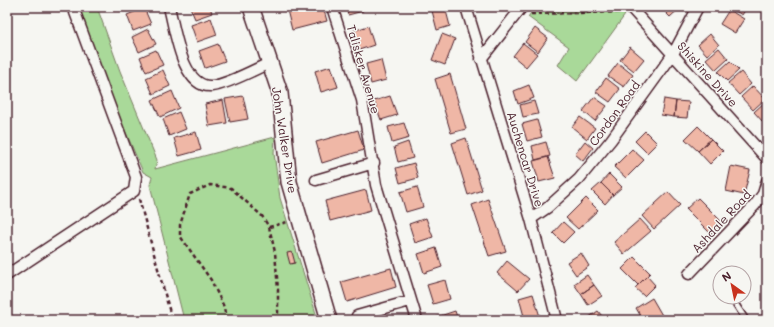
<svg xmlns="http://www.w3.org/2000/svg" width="774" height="327" viewBox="0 0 774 327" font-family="Mali,sans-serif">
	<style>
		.green { fill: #a9d999; stroke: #7a7c62 }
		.building { fill: #efb7a6; stroke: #4a1f2b }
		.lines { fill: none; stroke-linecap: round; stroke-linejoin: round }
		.lane-casing { stroke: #4a1f2b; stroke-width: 8 }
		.street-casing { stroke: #4a1f2b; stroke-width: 13 }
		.secondary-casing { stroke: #4a1f2b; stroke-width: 18 }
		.path { stroke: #4a1f2b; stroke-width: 2.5; stroke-dasharray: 4 3; stroke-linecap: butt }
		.lane { stroke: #f6f6f2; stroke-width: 5 }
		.street { stroke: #f6f6f2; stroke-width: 10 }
		.secondary { stroke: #f6f6f2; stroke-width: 15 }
		.labels { text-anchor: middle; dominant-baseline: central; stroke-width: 3; stroke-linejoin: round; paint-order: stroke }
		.street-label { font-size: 12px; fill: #4a1f2b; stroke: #f6f6f2 }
	</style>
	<rect width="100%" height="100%" fill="#f6f6f2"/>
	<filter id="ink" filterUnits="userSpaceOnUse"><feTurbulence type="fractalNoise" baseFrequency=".025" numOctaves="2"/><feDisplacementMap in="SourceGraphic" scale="8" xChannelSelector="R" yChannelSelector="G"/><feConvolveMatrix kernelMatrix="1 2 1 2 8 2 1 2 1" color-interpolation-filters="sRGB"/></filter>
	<g filter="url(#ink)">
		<!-- green -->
		<path class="green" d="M 77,7 L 97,7 L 120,71 L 157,160 L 155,169 L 275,137 L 274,153 L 280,198 L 318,320 L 184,320 L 150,185 L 152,177 L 143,172 L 115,107 Z
			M 535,7 L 618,7 L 625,15 L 577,81 L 558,65 L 569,47 L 528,17 Z"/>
		<!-- building -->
		<path class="building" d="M 190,7 L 210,7 L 212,13 L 195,19 Z
			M 299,7 L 323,7 L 327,21 L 292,30 L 287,10 Z
			M 346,7 L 362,7 L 363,11 L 348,15 Z
			M 431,7 L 445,7 L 450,26 L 437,30 Z
			M 660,7 L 681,7 L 670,17 Z
			M 729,7 L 747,7 L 742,15 Z
			M 144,8 L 151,24 L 133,31 L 127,15 Z
			M 729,10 L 744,19 L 735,33 L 720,24 Z
			M 211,18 L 217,35 L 197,42 L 191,25 Z
			M 368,26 L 374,45 L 359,50 L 353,31 Z
			M 535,28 L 548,38 L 538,52 L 525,42 Z
			M 148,29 L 156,44 L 139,52 L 132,37 Z
			M 442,34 L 455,39 L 445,65 L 432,60 Z
			M 710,34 L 719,45 L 707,55 L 698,45 Z
			M 523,43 L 537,54 L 526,67 L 513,56 Z
			M 218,44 L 225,61 L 205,68 L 199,51 Z
			M 630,47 L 644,59 L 634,71 L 620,60 Z
			M 719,48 L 728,59 L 716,70 L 706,59 Z
			M 156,50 L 163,65 L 146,72 L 140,57 Z
			M 381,60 L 386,80 L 371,84 L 366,64 Z
			M 730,61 L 739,70 L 727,81 L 718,72 Z
			M 618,63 L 633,75 L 624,87 L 608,76 Z
			M 331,66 L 338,87 L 321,92 L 315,71 Z
			M 163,70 L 170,86 L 153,94 L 146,78 Z
			M 741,72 L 751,84 L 739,95 L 728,83 Z
			M 450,74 L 466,129 L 451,133 L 435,79 Z
			M 606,78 L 620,89 L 610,102 L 596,92 Z
			M 529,85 L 534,98 L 518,104 L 514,91 Z
			M 753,86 L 765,99 L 753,110 L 741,97 Z
			M 172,91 L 179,108 L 160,117 L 152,100 Z
			M 243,96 L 248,119 L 230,122 L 225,99 Z
			M 390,96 L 397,115 L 381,120 L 374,101 Z
			M 594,97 L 607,106 L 595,121 L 583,111 Z
			M 664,99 L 676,101 L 674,117 L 661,115 Z
			M 223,100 L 227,123 L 209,126 L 205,104 Z
			M 534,101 L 538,114 L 523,117 L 520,105 Z
			M 676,101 L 689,102 L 687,118 L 674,117 Z
			M 766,101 L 767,119 L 763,122 L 754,112 Z
			M 179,112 L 186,129 L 169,136 L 163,119 Z
			M 580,117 L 595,128 L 587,139 L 572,127 Z
			M 537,120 L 542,137 L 527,141 L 522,124 Z
			M 404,123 L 409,138 L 392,143 L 388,127 Z
			M 698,126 L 711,139 L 698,151 L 685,139 Z
			M 358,130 L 364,150 L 322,163 L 316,142 Z
			M 645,131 L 657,143 L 647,153 L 635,141 Z
			M 196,132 L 201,150 L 179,156 L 174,138 Z
			M 466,138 L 482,190 L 468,195 L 452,143 Z
			M 711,139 L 723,151 L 710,164 L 698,151 Z
			M 585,141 L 593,148 L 583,161 L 575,154 Z
			M 408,142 L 413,158 L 398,162 L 394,147 Z
			M 546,142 L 550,156 L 535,160 L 532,146 Z
			M 632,149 L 644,160 L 626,178 L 614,167 Z
			M 548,157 L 555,178 L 539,182 L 533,161 Z
			M 414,163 L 418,178 L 400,183 L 396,168 Z
			M 731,166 L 750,170 L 744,195 L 726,191 Z
			M 609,174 L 622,187 L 613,195 L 601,183 Z
			M 601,183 L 613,195 L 605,204 L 592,191 Z
			M 417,187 L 423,207 L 406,212 L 400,192 Z
			M 366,190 L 371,210 L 330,221 L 325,201 Z
			M 668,192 L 680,205 L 654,229 L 642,216 Z
			M 586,198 L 598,210 L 578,229 L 566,218 Z
			M 698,198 L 723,223 L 711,234 L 686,209 Z
			M 488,199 L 506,251 L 489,256 L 472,205 Z
			M 426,218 L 433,237 L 415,243 L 409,224 Z
			M 640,219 L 651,231 L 624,254 L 614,242 Z
			M 563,222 L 574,232 L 563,243 L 553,233 Z
			M 436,248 L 442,267 L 424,273 L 418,254 Z
			M 292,252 L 295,263 L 290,264 L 287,253 Z
			M 581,253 L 589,266 L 576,275 L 567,262 Z
			M 634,257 L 650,273 L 638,285 L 622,269 Z
			M 507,261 L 529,279 L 518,291 L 497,273 Z
			M 391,268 L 396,287 L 347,302 L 341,282 Z
			M 587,275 L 594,285 L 581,294 L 574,284 Z
			M 647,276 L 655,285 L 644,296 L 635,288 Z
			M 445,280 L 450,299 L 433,304 L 427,285 Z
			M 594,285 L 602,296 L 588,305 L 581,294 Z
			M 533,294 L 541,320 L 525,320 L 519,298 Z
			M 652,298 L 663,317 L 658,320 L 643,320 L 636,308 Z
			M 455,311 L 458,320 L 438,320 L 437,317 Z
			M 598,311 L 605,320 L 585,320 Z"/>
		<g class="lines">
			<defs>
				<path id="lane" d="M 731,297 L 746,320"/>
				<path id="street" d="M 169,7 C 175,29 182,89 212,86 C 226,85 256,69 269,63
					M 332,7 L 362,100 L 376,185 L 417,320
					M 466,7 L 531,219 L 557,320
					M 630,7 L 767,159
					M 481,59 L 522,7
					M 316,180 L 374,163
					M 531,219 L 547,208 L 579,179 L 611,140 L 673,54 L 698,7
					M 689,274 L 755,205 L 763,194 L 767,181
					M 7,275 L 134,191 L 136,177 L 73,7
					M 357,316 L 410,301"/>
				<path id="secondary" d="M 251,7 L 280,93 L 289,182 L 329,320"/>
			</defs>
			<!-- lane casing -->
			<use href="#lane" class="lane-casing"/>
			<!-- street casing -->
			<use href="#street" class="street-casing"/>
			<!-- secondary casing -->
			<use href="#secondary" class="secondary-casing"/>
			<!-- path -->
			<path class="path" d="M 574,7 L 574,13
				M 531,14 L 621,12
				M 139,199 L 172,320
				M 269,227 L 287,222
				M 226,320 L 224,307 L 211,280 L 180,236 L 180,225 L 190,194 L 210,185 L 231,188 L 262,216 L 269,227 L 275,252 L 278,290 L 278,320"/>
			<!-- lane -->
			<use href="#lane" class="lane"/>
			<!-- street -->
			<use href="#street" class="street"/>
			<!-- secondary -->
			<use href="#secondary" class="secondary"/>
		</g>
	</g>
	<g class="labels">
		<!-- street labels -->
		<g class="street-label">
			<text transform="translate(364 69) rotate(74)">Talisker Avenue</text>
			<text transform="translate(708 74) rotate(48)">Shiskine Drive</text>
			<text transform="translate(614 113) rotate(-54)">Cordon Road</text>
			<text transform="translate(285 140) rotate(81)">John Walker Drive</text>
			<text transform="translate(526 159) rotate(73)">Auchencar Drive</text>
			<text transform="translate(721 221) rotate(-47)">Ashdale Road</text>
		</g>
	</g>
	<!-- margin -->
	<rect width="774" height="327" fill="none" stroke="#f6f6f2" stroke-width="24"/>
	<rect x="12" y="12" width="750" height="303" fill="none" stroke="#4a1f2b" stroke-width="1.5" filter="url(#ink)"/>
	<!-- north arrow -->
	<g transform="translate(732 285) rotate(327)"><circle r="19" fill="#f6f6f2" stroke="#b1a0a2"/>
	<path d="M0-3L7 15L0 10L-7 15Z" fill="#c8321e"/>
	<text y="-6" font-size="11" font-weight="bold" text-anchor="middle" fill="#4a1f2b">N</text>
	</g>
</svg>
